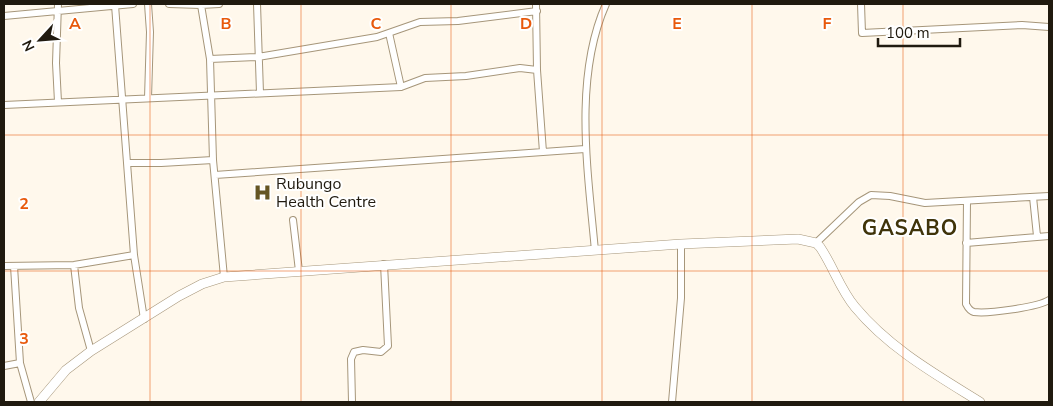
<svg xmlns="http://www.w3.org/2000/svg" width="1053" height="406" viewBox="0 0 1053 406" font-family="'Nunito Sans',sans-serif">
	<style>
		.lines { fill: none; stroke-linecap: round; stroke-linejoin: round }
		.street-casing { stroke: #a6967a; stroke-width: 8 }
		.secondary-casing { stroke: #a6967a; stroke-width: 10 }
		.street { stroke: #fff; stroke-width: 6 }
		.secondary { stroke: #fff; stroke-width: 9 }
		.grid { fill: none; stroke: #e8590c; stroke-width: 1; stroke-opacity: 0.55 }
		.labels { text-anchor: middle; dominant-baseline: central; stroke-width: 4; stroke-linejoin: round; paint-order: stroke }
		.poi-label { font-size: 16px; fill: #201a0f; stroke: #fff; text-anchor: start }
		.district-label { font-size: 21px; font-weight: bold; letter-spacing: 1px; fill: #40340a; stroke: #fff }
		.grid-label { font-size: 16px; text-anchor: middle; font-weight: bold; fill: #e8590c; stroke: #fff; stroke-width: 4; stroke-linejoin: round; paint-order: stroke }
	</style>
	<rect width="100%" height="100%" fill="#fff8ec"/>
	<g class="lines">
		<defs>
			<path id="street" d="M 169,4 L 201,5 L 219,4
				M 257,4 L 260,93
				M 536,4 L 537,70 L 543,152
				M 861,4 L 862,33 L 1022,25 L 1049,27
				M 115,5 L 134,255 L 144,319
				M 201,5 L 210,59 L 213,160 L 224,277
				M 4,16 L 133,4
				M 389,33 L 401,87
				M 210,59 L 258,57 L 377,37 L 420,22 L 458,21 L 537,11
				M 148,98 L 150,32 L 148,4
				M 58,102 L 56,63 L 58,4
				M 4,105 L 401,87 L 425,78 L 466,76 L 520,68 L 537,70
				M 127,163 L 161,163 L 213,160
				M 215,175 L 585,149
				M 1033,197 L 1037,236
				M 967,201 L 966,304 C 968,308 970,311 974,312 C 988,314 1038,307 1049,300
				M 293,220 L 299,271
				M 816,243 L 859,202 L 871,195 L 890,196 L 925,203 L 1049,196
				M 966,243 L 1049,236
				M 595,251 C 588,172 573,78 606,4
				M 74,265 L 79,308 L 91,351
				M 4,266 L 74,265 L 134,255
				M 14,266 L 20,363 L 31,402
				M 4,366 L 20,363
				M 352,402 L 351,359 L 354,352 L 363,350 L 381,352 L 388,346 L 384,264
				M 672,402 L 681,298 L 681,244"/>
			<path id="secondary" d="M 39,402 L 66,370 L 91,351 L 179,296 L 202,284 L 224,277 L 681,244 L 798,239 L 816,243 L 820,247 C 833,266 840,289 855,307 C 889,348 935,374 980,402"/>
		</defs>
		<!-- street casing -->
		<use href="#street" class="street-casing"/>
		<!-- secondary casing -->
		<use href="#secondary" class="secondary-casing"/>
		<!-- street -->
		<use href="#street" class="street"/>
		<!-- secondary -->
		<use href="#secondary" class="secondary"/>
	</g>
	<!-- grid -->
	<path class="grid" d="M 150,4 L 150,402M 301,4 L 301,402M 451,4 L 451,402M 602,4 L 602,402M 752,4 L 752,402M 903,4 L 903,402M 4,135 L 1049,135M 4,271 L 1049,271"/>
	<!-- icons -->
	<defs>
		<symbol id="hospital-bare" viewBox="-9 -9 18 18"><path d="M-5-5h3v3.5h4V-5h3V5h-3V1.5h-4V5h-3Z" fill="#655522" stroke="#fff" stroke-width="2.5" paint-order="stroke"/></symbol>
	</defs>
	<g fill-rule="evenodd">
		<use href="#hospital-bare" x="250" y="180" width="25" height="25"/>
	</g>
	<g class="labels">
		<!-- poi labels -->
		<g class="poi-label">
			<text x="276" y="184">Rubungo<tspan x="276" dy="18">Health Centre</tspan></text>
		</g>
		<!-- district labels -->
		<g class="district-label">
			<text x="910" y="228">GASABO</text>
		</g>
	</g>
	<g class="grid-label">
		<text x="75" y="29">A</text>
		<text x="226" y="29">B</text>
		<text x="376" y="29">C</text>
		<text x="526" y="29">D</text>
		<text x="677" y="29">E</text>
		<text x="827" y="29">F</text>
		<text x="24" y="209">2</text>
		<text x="24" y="344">3</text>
	</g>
	<!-- border -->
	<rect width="1053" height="406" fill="none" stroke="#201a0f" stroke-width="10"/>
	<!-- north arrow -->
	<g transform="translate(40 40) rotate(244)" stroke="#ffffff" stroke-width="4" paint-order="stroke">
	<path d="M0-4L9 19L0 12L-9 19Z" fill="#201a0f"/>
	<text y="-8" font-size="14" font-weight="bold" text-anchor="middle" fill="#201a0f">N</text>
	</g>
	<!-- scale -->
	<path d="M878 38v8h82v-8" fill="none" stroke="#201a0f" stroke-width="2.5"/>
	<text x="886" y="38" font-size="15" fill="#201a0f" stroke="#ffffff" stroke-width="4" paint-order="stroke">100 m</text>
</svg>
